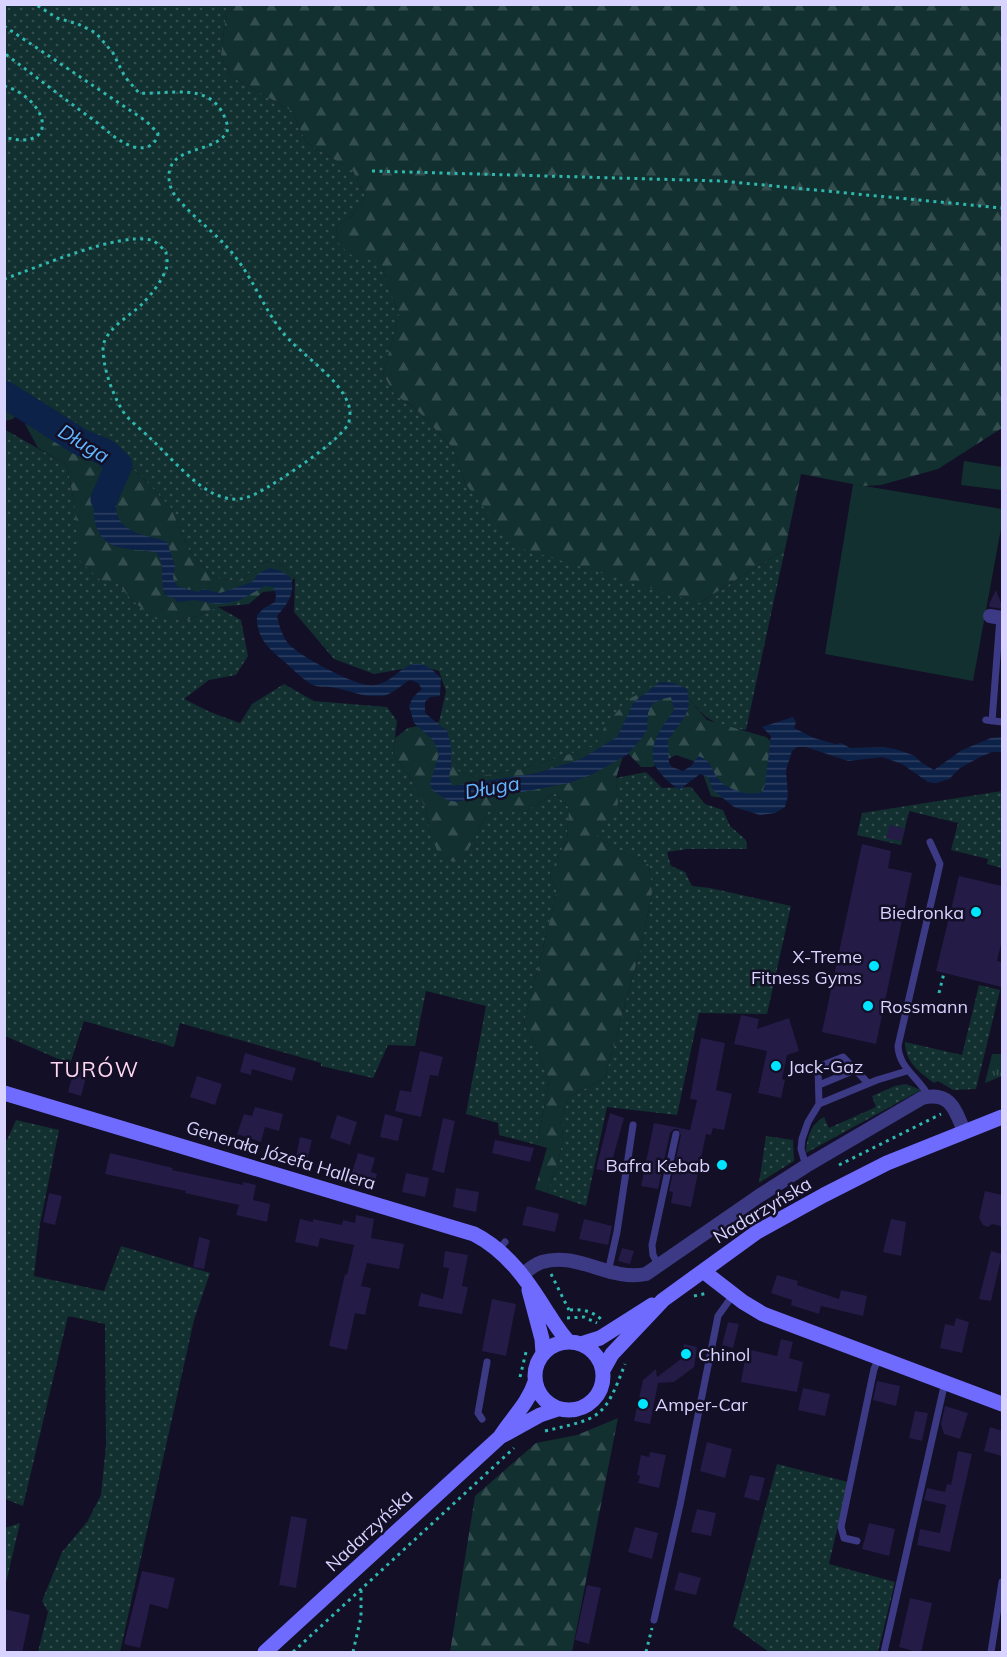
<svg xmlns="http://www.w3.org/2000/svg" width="1007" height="1657" viewBox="0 0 1007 1657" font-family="Mulish,sans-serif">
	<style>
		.grass { fill: url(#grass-dots) }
		.forest { fill: url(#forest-firs) }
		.park { fill: url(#park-tufts) }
		.pitch { fill: #12302f }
		.water { fill: url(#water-rules) }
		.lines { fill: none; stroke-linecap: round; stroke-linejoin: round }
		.river { stroke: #0c2248; stroke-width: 27 }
		.building { fill: #241b47 }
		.path { stroke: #2fb8b0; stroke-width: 3; stroke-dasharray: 3 4.5; stroke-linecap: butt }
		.lane { stroke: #3d3a85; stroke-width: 7 }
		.street { stroke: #3d3a85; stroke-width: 14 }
		.secondary { stroke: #6f6bff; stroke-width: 15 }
		.poi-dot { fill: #00e5ff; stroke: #130f26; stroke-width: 2 }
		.labels { text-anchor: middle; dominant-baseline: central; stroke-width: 5; stroke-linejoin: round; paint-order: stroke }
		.poi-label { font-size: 18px; fill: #d9d4ff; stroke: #130f26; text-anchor: start }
		.street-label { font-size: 18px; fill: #d9d4ff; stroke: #130f26 }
		.water-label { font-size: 20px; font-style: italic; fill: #62b6ff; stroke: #130f26 }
		.quarter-label { font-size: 21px; letter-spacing: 1.5px; fill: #ffd6f0; stroke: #130f26 }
	</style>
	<defs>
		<pattern id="grass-dots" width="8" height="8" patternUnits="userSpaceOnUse" patternTransform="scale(1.5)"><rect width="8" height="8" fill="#12302f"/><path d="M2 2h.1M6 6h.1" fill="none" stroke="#344d4e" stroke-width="1.8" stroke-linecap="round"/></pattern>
		<pattern id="forest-firs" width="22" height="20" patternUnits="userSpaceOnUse" patternTransform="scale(1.5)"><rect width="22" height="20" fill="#12302f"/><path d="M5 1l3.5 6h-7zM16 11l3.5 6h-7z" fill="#344d4e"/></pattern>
		<pattern id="park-tufts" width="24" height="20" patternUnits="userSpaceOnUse" patternTransform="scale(1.5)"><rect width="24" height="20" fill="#12302f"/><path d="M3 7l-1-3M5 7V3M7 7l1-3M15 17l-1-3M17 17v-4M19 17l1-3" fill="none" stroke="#344d4e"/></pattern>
		<pattern id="water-rules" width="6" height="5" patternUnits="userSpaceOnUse" patternTransform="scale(1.5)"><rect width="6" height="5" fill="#0c2248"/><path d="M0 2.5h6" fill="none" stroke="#2f4163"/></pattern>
	</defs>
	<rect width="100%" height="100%" fill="#130f26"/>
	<!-- grass -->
	<path class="grass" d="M 4,5 L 227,5 L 221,55 L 230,76 L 292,111 L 306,142 L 353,171 L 365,196 L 352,216 L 336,226 L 338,244 L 379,259 L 399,315 L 383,374 L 395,395 L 414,407 L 453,448 L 465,483 L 699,603 L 785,549 L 746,730 C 709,725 706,718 683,692 L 605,726 L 596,746 L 522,769 L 474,777 L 455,770 L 439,722 L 446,691 L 439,671 L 420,666 L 374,674 L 334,659 L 294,612 L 295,578 L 282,565 L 266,561 L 238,581 L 214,578 L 189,550 L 171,508 L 140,475 L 76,423 L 26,401 L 5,384 Z
		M 4,429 L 67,465 L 74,502 L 116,582 L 133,601 L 188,620 L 218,607 L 241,620 L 248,656 L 236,675 L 209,680 L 184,699 L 210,712 L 240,723 L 252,704 L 284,684 L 314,701 L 387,707 L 397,721 L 393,754 L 411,778 L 426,809 L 430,833 L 462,862 L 488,812 L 524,812 L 555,793 L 569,808 L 567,839 L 550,873 L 557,892 L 524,1023 L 537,1049 L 549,1082 L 537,1145 L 499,1135 L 498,1123 L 466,1114 L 486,1006 L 426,991 L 415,1046 L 388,1045 L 373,1078 L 321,1066 L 321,1063 L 180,1023 L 174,1047 L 84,1021 L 70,1064 L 5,1036 Z
		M 646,772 L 662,788 L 691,787 L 705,804 L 723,810 L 730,826 L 746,840 L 747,849 L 687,849 L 667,852 L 671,866 L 685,872 L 692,886 L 710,888 L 791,906 L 767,1014 L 699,1013 L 677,1115 L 607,1107 L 586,1206 L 547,1193 L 559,1158 L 563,1138 L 561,1118 L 569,1097 L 605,1078 L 643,939 L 652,893 L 649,865 C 630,854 608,847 593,833 L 618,803 L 616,778 Z
		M 1002,791 L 1002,868 L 987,864 L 988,859 L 951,850 L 958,823 L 909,811 L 901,845 L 857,835 L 862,813 Z
		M 979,985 L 1000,990 L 976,1089 L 953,1090 L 938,1081 L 934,1083 C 919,1072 905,1062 905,1042 L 962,1055 Z
		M 906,1084 L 921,1090 L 806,1153 C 807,1138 810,1125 824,1117 L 829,1128 L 876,1107 L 872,1096 L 895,1086 Z
		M 16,1120 L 59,1130 L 40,1224 L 34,1276 L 104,1291 L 121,1246 L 210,1273 L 194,1320 L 120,1652 L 38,1652 L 48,1612 L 42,1601 L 62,1552 L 87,1522 L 101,1495 L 106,1445 L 105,1324 L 68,1316 L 23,1506 L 5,1499 L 4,1140 L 7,1140 Z
		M 766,1136 L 793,1140 L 794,1161 L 759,1183 Z
		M 777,1464 L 848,1482 L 829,1564 L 895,1582 L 878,1652 L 769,1652 L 733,1626 Z
		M 20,1523 L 5,1587 L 5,1528 Z"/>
	<!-- forest -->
	<path class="forest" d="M 227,5 L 1002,5 L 1002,428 L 938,469 L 881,485 L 863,486 L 801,474 L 785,549 L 699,603 L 513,546 L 465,483 L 453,448 L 414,407 L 395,395 L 383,374 L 399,315 L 379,259 L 354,257 L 338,244 L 336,226 L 352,216 L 365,196 L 353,171 L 306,142 L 292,111 L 230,76 L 221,55 Z
		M 5,384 L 26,401 L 13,419 L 5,421 Z
		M 38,406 L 76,423 L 140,475 L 171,508 L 189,550 L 214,578 L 238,581 L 266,561 L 282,565 L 295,578 L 282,590 L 263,592 L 249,604 L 218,607 L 188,620 L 155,619 L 133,601 L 116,582 L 100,580 L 80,561 L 74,502 L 67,465 L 38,448 L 25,424 Z
		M 653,686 L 683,692 L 707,720 L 766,737 L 774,744 L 761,804 L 711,796 L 699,763 L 676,755 L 652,767 L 641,767 L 625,750 L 616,778 L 618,803 L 612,821 L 593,833 C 609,847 630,854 649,865 L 652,893 L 643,939 L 605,1078 L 569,1097 L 561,1118 L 563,1138 L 559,1158 L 547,1193 L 535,1189 L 547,1148 L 537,1145 L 549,1082 L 537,1049 L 524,1023 L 557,892 L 550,873 L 567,839 L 569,808 L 555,793 L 524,812 L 488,812 L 462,862 L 441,860 L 430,833 L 426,809 L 411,778 L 393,754 L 395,738 L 408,728 L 439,722 L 456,770 L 474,777 L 522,769 L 595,746 L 605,726 L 627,700 Z
		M 618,1418 L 572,1652 L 450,1652 L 475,1496 L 536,1443 L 577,1435 Z"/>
	<!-- park -->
	<path class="park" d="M 992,1054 L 1002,1054 L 1002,1076 L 985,1083 Z"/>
	<!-- pitch -->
	<path class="pitch" d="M 964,461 L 1002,467 L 1002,490 L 961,485 Z
		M 853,484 L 1002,509 L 1002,523 L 973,681 L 825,654 Z"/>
	<!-- water -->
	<path class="water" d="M 112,465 L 125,467 C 117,494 104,522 140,534 C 149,537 158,538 167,542 L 175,566 L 173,578 L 177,586 L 198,592 L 203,589 L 220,593 L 252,582 L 259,573 L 270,568 L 281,571 L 291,578 C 296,594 286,605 277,616 C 279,625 282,635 287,642 C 296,655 353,684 368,685 C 400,688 406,641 441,678 L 440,696 L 430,697 L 425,702 L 425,713 L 448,732 L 451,748 L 451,766 L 449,777 L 452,786 L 537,773 L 581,759 L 617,737 L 634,702 L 660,682 L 674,683 L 687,689 L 689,704 L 686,715 L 668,740 L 669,763 L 672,767 L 683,771 L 691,766 L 698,756 C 713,760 711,772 720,781 C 730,791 750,796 762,792 L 765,785 L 771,736 L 762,727 L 793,717 L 796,722 L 794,728 L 814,738 L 835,744 L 841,743 L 850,748 L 883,747 L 895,749 L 913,755 L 922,763 L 934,770 L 962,750 L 991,738 L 1002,737 L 1002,752 L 992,752 L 980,757 L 960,768 L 949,779 L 936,783 L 928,782 L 902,764 L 882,757 L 848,761 L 806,747 L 797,747 L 792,751 L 786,770 L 788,796 L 785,807 L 775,813 L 760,815 L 734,807 L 713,790 L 708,777 L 700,774 L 679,790 C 673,785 666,780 661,774 C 641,752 661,729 674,710 L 671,697 L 662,699 L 652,704 L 648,713 L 647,730 L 642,738 L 627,755 L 593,774 L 569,783 L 543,788 L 523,792 L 481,794 L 458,802 L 447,800 L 433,791 L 430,784 L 439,754 L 433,740 L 414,723 L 409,706 L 413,697 L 422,689 L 418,683 L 410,680 C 401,685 392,695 382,696 C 366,698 351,691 336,688 C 328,686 321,688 313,685 C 303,680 295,671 287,664 C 270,649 256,640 257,615 L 264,608 L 275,602 L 276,595 L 273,587 L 265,586 L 240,600 L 228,603 L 216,604 L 195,600 L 177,602 L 175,599 L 165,595 C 159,580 166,566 157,553 C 141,548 119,552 106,541 C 86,524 92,483 111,469 Z"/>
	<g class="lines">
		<!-- river -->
		<path class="river" d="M 4,394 L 80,442 L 105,452 L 119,465 L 104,499"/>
	</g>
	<!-- building -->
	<path class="building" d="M 996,590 L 1002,606 L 1002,609 L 990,607 L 989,604 Z
		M 890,825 L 905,829 L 901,841 L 886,838 Z
		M 862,844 L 891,851 L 888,868 L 912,873 L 876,1044 L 822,1032 Z
		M 959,876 L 1002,886 L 1002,940 L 997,961 L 1002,962 L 1002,987 L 936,971 Z
		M 741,1015 L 759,1019 L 757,1029 L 789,1018 L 799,1051 L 787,1055 L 782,1079 L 785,1080 L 781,1098 L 758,1093 L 767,1051 L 734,1044 Z
		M 701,1038 L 725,1043 L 716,1090 L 732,1094 L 724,1130 L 713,1128 L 711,1135 L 706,1134 L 691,1207 L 671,1203 L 673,1192 L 669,1191 L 681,1135 L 678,1129 L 674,1129 L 670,1133 L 658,1189 L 641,1186 L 654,1123 L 690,1130 L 697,1100 L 690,1099 Z
		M 420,1051 L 443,1057 L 438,1076 L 430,1075 L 421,1117 L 395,1111 L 400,1090 L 411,1092 Z
		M 245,1053 L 296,1068 L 292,1081 L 252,1069 L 251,1075 L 240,1072 Z
		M 76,1063 L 89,1066 L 81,1096 L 68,1092 Z
		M 197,1076 L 222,1084 L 215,1105 L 190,1097 Z
		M 255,1107 L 283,1114 L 279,1131 L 265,1127 L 261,1142 L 237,1134 L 244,1114 L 252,1116 Z
		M 610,1113 L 624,1118 L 609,1172 L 596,1169 Z
		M 385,1114 L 403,1119 L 398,1141 L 380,1137 Z
		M 337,1115 L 357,1122 L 350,1145 L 330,1138 Z
		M 443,1118 L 455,1121 L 444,1173 L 432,1170 Z
		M 300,1137 L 312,1140 L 306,1164 L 295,1162 Z
		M 495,1140 L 534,1148 L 530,1162 L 492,1153 Z
		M 110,1153 L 173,1168 L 172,1170 L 243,1185 L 243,1182 L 256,1185 L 253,1200 L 270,1204 L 267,1222 L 236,1215 L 239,1205 L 185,1193 L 186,1191 L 105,1174 Z
		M 358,1153 L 375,1158 L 371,1172 L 377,1174 L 374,1186 L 350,1179 Z
		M 406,1173 L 429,1178 L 425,1197 L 402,1192 Z
		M 456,1188 L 479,1192 L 476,1212 L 453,1207 Z
		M 985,1191 L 1002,1195 L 1001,1226 L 992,1224 L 988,1227 L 983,1225 L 979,1218 Z
		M 49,1193 L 62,1196 L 55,1225 L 43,1222 Z
		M 527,1206 L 559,1214 L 555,1232 L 522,1225 Z
		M 356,1215 L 374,1219 L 371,1238 L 404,1244 L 399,1269 L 367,1263 L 361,1286 L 371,1288 L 365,1315 L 355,1313 L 347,1350 L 329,1346 L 345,1274 L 347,1275 L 354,1245 L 320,1238 L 318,1247 L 295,1242 L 300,1219 L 313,1222 L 313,1219 L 342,1225 L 343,1220 L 355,1223 Z
		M 584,1219 L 612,1226 L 608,1245 L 579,1239 Z
		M 891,1219 L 906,1222 L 901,1256 L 883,1252 Z
		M 199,1237 L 210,1240 L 204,1269 L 193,1267 Z
		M 622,1248 L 634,1251 L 630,1264 L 618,1261 Z
		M 445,1251 L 468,1255 L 462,1286 L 468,1287 L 462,1314 L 418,1306 L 421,1293 L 443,1299 L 449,1268 L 443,1267 Z
		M 991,1251 L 1002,1254 L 991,1301 L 979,1299 Z
		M 777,1275 L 798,1281 L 797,1285 L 839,1299 L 841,1290 L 867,1296 L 863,1316 L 821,1306 L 819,1314 L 791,1305 L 792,1300 L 771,1293 Z
		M 492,1299 L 516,1304 L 506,1356 L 482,1351 Z
		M 956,1318 L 969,1322 L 962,1353 L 940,1348 L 945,1324 L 954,1326 Z
		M 728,1322 L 739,1324 L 733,1348 L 722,1345 Z
		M 781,1339 L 793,1342 L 789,1358 L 803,1362 L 797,1392 L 741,1382 L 747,1349 L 777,1356 Z
		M 684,1344 L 697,1347 L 694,1367 L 674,1382 L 658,1383 L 650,1424 L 634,1421 L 643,1380 L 656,1369 L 657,1377 L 681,1359 Z
		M 877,1381 L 900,1386 L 896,1406 L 873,1400 Z
		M 803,1388 L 830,1394 L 825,1416 L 798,1410 Z
		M 945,1406 L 968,1413 L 960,1439 L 944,1434 L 941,1424 Z
		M 915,1411 L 928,1413 L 922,1441 L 909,1438 Z
		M 990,1427 L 1002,1431 L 1002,1456 L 984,1451 Z
		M 707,1442 L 732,1449 L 725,1478 L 700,1471 Z
		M 958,1451 L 972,1454 L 950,1552 L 917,1545 L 920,1529 L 940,1533 L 946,1505 L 924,1500 L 927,1488 L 945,1492 L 947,1484 L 951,1485 Z
		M 650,1452 L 666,1455 L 659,1488 L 638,1483 L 640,1476 L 637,1475 L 641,1455 L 649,1457 Z
		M 750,1475 L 765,1478 L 759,1501 L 744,1497 Z
		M 697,1509 L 716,1513 L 711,1536 L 691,1532 Z
		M 291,1516 L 307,1519 L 296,1588 L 279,1585 Z
		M 869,1523 L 895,1529 L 889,1556 L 862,1549 Z
		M 635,1527 L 658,1533 L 652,1559 L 628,1552 Z
		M 142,1571 L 175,1578 L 168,1609 L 150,1604 L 140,1648 L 124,1644 Z
		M 679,1572 L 701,1578 L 696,1595 L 674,1590 Z
		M 587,1585 L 601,1588 L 589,1644 L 575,1640 Z
		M 910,1598 L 932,1603 L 921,1653 L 899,1647 Z
		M 4,1609 L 30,1615 L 22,1653 L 4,1653 Z"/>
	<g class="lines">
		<!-- path -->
		<path class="path" d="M 4,26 L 146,121 L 158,133 C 156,145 147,150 134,147 C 120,143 106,130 95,121 C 64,99 35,76 4,53
			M 4,86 C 48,98 62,153 4,137
			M 372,171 L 722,181 L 1002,208
			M 4,279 C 39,267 118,232 151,240 C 157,242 162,248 166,252 C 166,256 168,262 167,266 C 164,278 152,294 143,303 C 132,315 102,330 103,350 C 104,371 112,392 122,410 C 129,421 141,429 150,438 C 167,454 184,474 204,488 C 211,493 222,498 231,499 C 241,500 250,497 259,492 C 278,482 339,442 348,424 C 350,421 350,414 350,410 C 344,379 298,354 280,329 C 263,306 252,277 233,254 C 216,233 195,219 178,199 C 172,193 169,185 169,177 C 168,147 209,153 224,136 C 229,131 228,125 225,118 C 210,81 171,95 139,93 L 125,77 L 113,53 L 96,33 L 78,24 L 57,18 L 35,4
			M 939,993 L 944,973
			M 839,1165 L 941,1114
			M 551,1274 L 569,1310
			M 694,1296 L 708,1293
			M 570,1310 C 582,1309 593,1311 602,1320
			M 567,1318 L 584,1317 L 597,1323
			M 520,1377 L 527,1348
			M 545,1431 C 601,1418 604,1419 625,1364
			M 293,1652 L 514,1448
			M 353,1652 L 361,1617 L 361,1590
			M 646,1652 L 652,1628"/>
		<!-- lane -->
		<path class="lane" d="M 986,720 L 1002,722
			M 992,721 L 1000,617
			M 819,1085 L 855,1070
			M 929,1097 C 920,1078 899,1069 898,1046 L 940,864 L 930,842
			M 819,1104 L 877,1080 L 907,1071
			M 806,1166 L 801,1149 L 802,1139 L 808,1122 L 819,1104 L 818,1067 L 843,1057 L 868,1083
			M 499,1249 L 505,1242
			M 659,1266 L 653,1255 L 652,1245 L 676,1134
			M 608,1272 L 617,1232 L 633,1125
			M 482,1419 L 478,1413 L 487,1362
			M 857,1541 L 844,1538 L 841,1527 L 874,1369 L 879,1358
			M 654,1620 L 680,1505 L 718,1316 L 733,1295
			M 884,1652 L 945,1382
			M 991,1652 L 1002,1582"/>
		<!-- street -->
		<path class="street" d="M 990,616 L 1002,618
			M 522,1275 C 528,1270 535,1264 542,1262 C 577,1251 611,1282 646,1274 L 759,1196 L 806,1166 L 922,1098 C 950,1091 955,1109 964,1131"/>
		<!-- secondary -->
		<path class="secondary" d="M 4,1093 L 474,1234 C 507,1251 528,1281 547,1312 C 554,1322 560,1333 569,1342
			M 703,1271 L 743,1302 L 763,1314 L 1002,1404
			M 529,1290 L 542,1339 L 543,1354
			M535 1376a34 34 0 1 1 68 0a34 34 0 1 1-68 0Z
			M 581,1344 L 600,1338 L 652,1305
			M 603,1370 L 612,1354 L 663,1300 L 757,1232 L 824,1195 L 887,1163 L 1002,1117
			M 500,1437 C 511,1419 528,1404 535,1382
			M 265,1652 L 500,1437 L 540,1415 L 558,1409"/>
	</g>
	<!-- markers -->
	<g class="poi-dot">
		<circle cx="976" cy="912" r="6"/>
		<circle cx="874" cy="966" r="6"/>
		<circle cx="868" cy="1006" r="6"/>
		<circle cx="776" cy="1066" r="6"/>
		<circle cx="722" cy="1165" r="6"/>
		<circle cx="686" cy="1354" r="6"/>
		<circle cx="643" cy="1404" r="6"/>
	</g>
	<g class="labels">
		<!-- poi labels -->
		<g class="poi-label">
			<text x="964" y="912" text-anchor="end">Biedronka</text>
			<text x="862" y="956" text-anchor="end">X-Treme<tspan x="862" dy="21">Fitness Gyms</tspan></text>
			<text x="880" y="1006">Rossmann</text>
			<text x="788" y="1066">Jack-Gaz</text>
			<text x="710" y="1165" text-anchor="end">Bafra Kebab</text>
			<text x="698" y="1354">Chinol</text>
			<text x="655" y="1404">Amper-Car</text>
		</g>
		<!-- street labels -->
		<g class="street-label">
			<text transform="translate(281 1155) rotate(17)">Generała Józefa Hallera</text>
			<text transform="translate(762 1210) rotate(-31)">Nadarzyńska</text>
			<text transform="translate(369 1530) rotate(-43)">Nadarzyńska</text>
		</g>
		<!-- water labels -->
		<g class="water-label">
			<text transform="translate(84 443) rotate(31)">Długa</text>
			<text transform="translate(492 787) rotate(-10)">Długa</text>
		</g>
		<!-- quarter labels -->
		<g class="quarter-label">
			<text x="95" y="1069">TURÓW</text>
		</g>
	</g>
	<!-- border -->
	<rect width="1007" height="1657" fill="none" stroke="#d9d4ff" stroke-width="12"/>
</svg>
